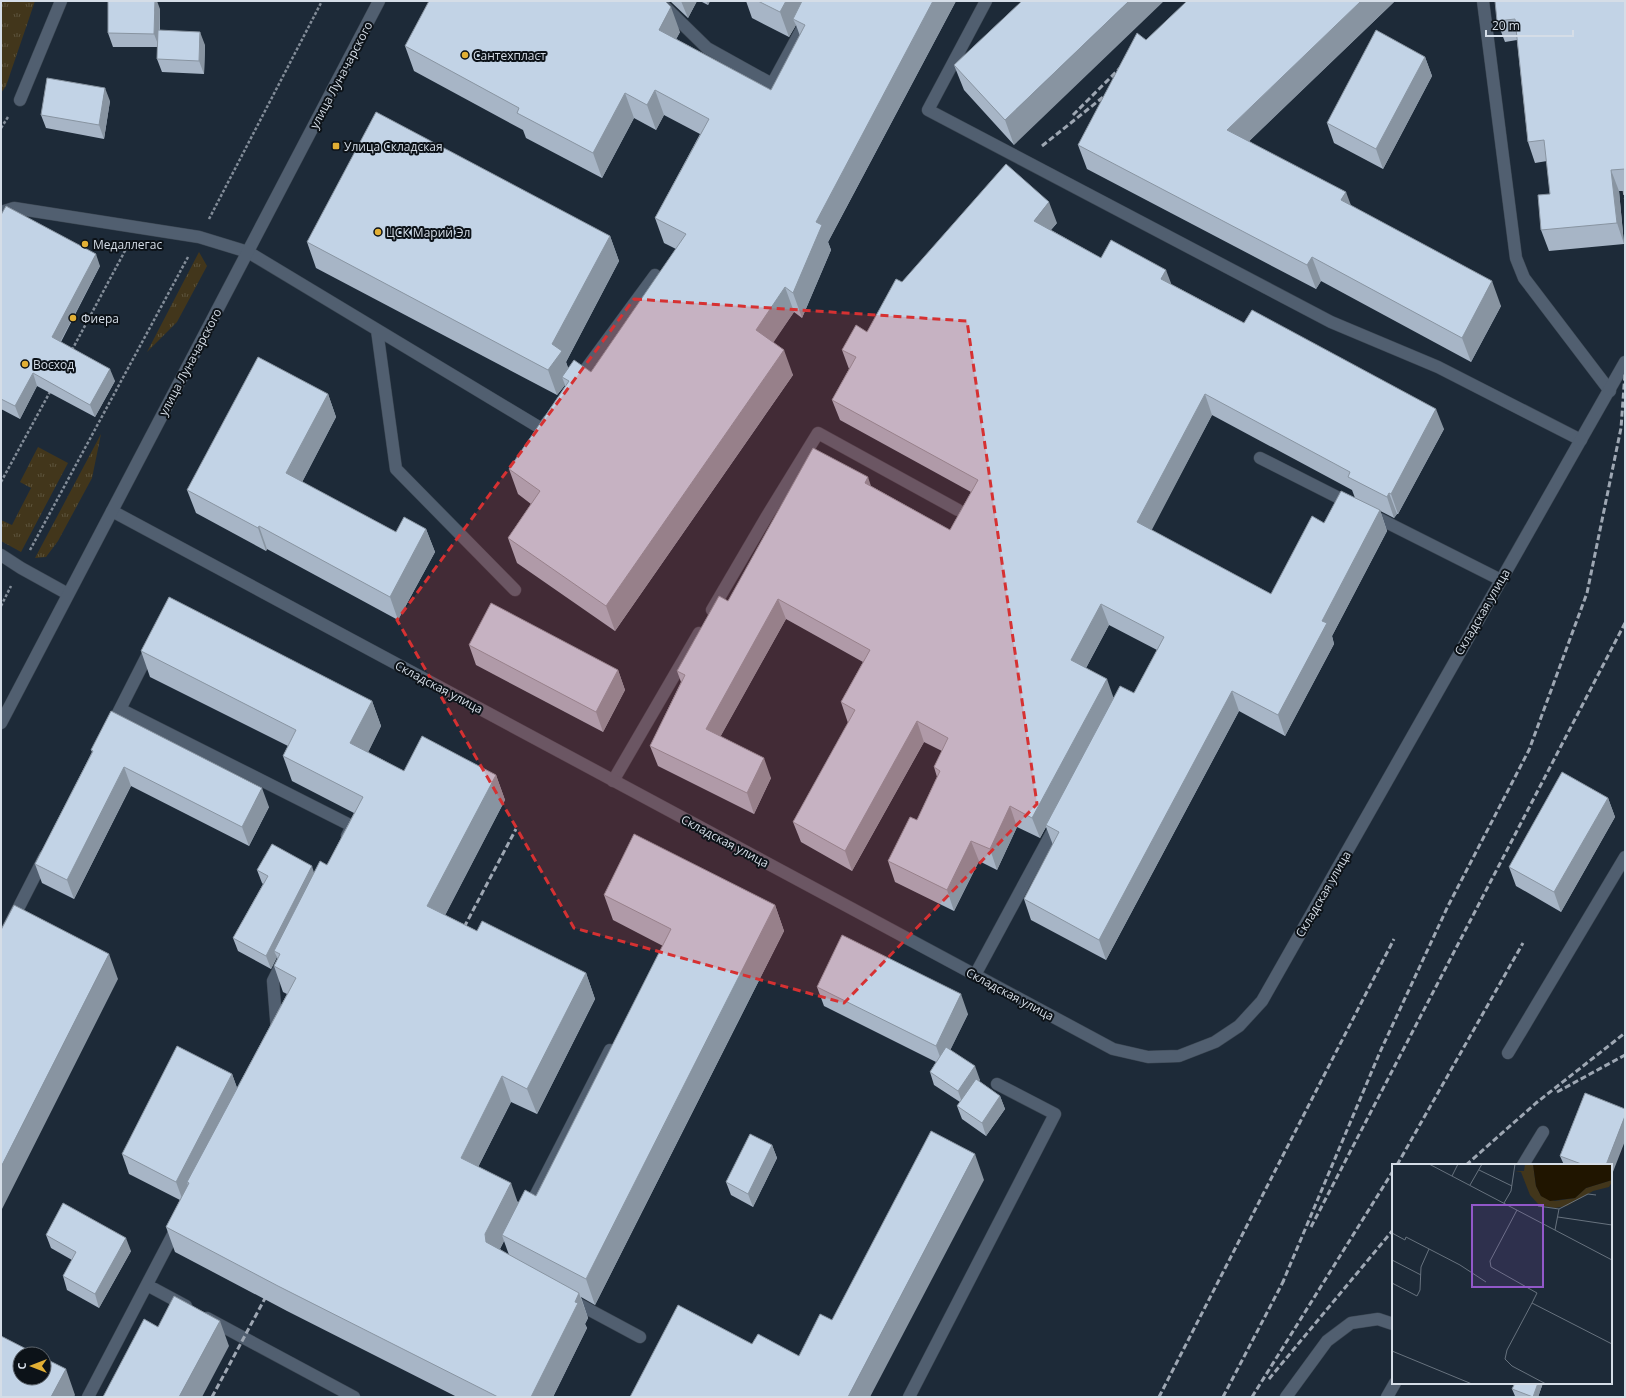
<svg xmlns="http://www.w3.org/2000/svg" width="1626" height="1398" viewBox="0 0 1626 1398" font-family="'Open Sans',sans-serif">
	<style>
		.grass { fill: url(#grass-tufts) }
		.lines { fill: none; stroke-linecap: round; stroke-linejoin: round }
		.lane-casing { stroke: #3c4753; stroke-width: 13 }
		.street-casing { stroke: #3c4753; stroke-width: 13 }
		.secondary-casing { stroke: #3c4753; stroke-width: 13 }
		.path { stroke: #828c98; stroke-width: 2.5; stroke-dasharray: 3 2; stroke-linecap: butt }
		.lane { stroke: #515f70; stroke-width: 12 }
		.street { stroke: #515f70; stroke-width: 12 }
		.secondary { stroke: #515f70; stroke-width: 12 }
		.rail { stroke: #9ea7b3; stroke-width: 3; stroke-dasharray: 6 3; stroke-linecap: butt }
		.wall { fill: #a7b5c6; fill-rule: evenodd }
		.shaded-wall { fill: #8894a1 }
		.building { fill: #c2d3e6; stroke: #8894a1 }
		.marked { fill: #d63132; fill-opacity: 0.2; stroke: #d63132; stroke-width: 3; stroke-dasharray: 8 5; stroke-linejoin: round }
		.poi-dot { fill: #e2af34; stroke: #0c1218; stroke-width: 1.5 }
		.labels { text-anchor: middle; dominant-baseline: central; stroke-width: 4; stroke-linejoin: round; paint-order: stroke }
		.poi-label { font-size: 12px; fill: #d5dde7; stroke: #0c1218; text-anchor: start }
		.street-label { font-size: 12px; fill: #d5dde7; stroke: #0c1218 }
		.inset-road { fill: none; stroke: #67727e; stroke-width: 1 }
		.view { fill: #9258c9; fill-opacity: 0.15; stroke: #9258c9; stroke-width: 2 }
		.inset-edge { fill: none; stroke: #d5dde7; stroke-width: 2 }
	</style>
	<defs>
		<pattern id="grass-tufts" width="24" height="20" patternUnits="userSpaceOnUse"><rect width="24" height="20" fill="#42361b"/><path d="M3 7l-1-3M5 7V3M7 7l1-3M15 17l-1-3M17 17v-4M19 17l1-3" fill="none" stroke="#5c533c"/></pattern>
	</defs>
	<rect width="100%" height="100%" fill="#1d2a38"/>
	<!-- grass -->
	<path class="grass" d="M 1,1 L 35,1 L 6,86 L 1,93 Z
		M 199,252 L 207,266 L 177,322 L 147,352 Z
		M 101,434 L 92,478 L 58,541 L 46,557 L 35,558 Z
		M 38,447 L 68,463 L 21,552 L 1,541 L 1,520 L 12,525 L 31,488 L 20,482 Z"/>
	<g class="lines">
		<defs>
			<path id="lane" d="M 659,1 L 707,48 L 772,84 L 817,1
				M 986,1 L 928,110 L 1331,322 L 1438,367 L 1581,440
				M 1483,1 L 1516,258 L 1524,278 L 1610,391
				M 1,212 L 14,208 L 199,237 L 248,252 L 542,429 L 549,420
				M 377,330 L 396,469 L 515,590
				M 577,381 L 655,275
				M 1260,458 L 1351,504
				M 1370,514 L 1501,580
				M 1,555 L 21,568 L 68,594
				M 712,610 L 767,516 L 818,433 L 958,510
				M 120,709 L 352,826 L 347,836
				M 117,715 L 151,648
				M 613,781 L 699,633
				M 1,942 L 45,856
				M 975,975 L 1057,823
				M 277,1031 L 273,981 L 284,959
				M 1508,1053 L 1625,857
				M 528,1210 L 610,1050
				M 147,1285 L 186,1306
				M 571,1300 L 640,1337
				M 207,1318 L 354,1397
				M 88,1397 L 178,1225
				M 909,1397 L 1055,1114 L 997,1084
				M 1286,1397 L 1327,1341 L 1351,1323 L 1378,1319 L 1393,1324"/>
			<path id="street" d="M 20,100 L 61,1
				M 112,511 L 1113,1049 L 1148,1057 L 1179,1056 L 1215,1042 L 1239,1026 L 1262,1001 L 1625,362
				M 1523,1165 L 1543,1132
				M 1387,1397 L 1395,1383"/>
			<path id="secondary" d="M 1,723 L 379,1"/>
		</defs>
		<!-- lane casing -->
		<use href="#lane" class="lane-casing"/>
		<!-- street casing -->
		<use href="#street" class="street-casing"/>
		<!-- secondary casing -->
		<use href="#secondary" class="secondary-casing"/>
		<!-- path -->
		<path class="path" d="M 1,128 L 8,117
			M 209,219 L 322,1
			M 72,350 L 127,247
			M 1,482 L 51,390
			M 30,550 L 188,257
			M 1,606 L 11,586"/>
		<!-- lane -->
		<use href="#lane" class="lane"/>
		<!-- street -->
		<use href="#street" class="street"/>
		<!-- secondary -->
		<use href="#secondary" class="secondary"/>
		<!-- rail -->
		<path class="rail" d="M 1073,115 L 1124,64
			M 1042,146 L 1112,90
			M 1623,180 L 1625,198
			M 460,935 L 516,829
			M 1557,1092 L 1625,1055
			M 1397,1165 L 1523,943
			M 1466,1165 L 1536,1103 L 1625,1033
			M 1311,1227 L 1625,623
			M 1282,1284 L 1380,1052 L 1448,906 L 1529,750 L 1587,593 L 1621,428 L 1625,373
			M 1269,1379 L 1393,1230
			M 212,1397 L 270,1289
			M 1159,1397 L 1394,939
			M 1223,1397 L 1284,1280
			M 1252,1397 L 1393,1171"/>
	</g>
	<!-- wall -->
	<path class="wall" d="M 670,1 L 697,1 L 688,18 Z
		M 700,1 L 710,1 L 708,5 Z
		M 746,1 L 956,1 L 828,242 L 831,250 L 802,318 L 794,312 L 773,342 L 793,375 L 615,631 L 517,563 L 508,538 L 531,504 L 518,494 L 509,469 L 565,387 L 565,385 L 557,395 L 316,268 L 307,242 L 610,236 L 619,261 L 566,362 L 568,368 L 591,372 L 676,249 L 664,243 L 655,218 L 700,134 L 664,115 L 656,130 L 634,118 L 602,178 L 526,138 L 523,130 L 414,71 L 405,46 L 680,32 L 676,39 L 771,90 L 800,36 L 796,25 L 789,37 L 752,18 Z
		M 1022,1 L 1014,145 L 964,90 L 954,65 Z
		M 1187,1 L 1395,1 L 1249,141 L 1351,206 L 1501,306 L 1471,362 L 1321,281 L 1316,289 L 1087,169 L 1078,145 Z
		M 1625,1 L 1625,191 L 1619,191 L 1624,244 L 1549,251 L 1541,230 L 1550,194 L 1547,161 L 1535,163 L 1528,142 L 1517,40 L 1505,42 L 1497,21 Z
		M 160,9 L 160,30 L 205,45 L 204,74 L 162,72 L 157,59 L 157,47 L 113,47 L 108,33 Z
		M 1425,57 L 1432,76 L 1383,169 L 1334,143 L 1327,123 Z
		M 110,101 L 104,139 L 46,128 L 41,115 Z
		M 1,215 L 100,266 L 61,342 L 115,381 L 95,417 L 37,386 L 20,419 L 1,409 Z
		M 1057,223 L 1051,230 L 1101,258 L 1171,284 L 1444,429 L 1398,514 L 1397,514 L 1394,518 L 1355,498 L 1352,490 L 1212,415 L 1151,530 L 1271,594 L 1324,523 L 1380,510 L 1387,531 L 1332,636 L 1334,644 L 1285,736 L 1239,711 L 1106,960 L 1031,920 L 1024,899 L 1053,845 L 1046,827 L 1040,838 L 1017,827 L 997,870 L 979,861 L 954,911 L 895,882 L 888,861 L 917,820 L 937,777 L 934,767 L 942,751 L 924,742 L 852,871 L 801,842 L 793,822 L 848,723 L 841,702 L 863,662 L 786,619 L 720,737 L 771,778 L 754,814 L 658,766 L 650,746 L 681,682 L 677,671 L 728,601 L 871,486 L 950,530 L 971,492 L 840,420 L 832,400 L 849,369 L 842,350 L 867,332 L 902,282 ZM 1109,625 L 1157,650 L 1134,693 L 1114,698 L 1086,668 Z
		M 328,394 L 336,417 L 302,482 L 396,532 L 426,529 L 435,552 L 398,620 L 267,549 L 266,551 L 196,513 L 187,490 Z
		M 469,645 L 618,670 L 625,690 L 603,732 L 476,665 Z
		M 141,651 L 372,701 L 381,726 L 368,752 L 404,771 L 496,775 L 505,800 L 445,915 L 477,931 L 586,973 L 595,999 L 537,1114 L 511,1102 L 478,1167 L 518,1202 L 536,1196 L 663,946 L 613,920 L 604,895 L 775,905 L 784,931 L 595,1305 L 581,1297 L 588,1318 L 585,1324 L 587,1328 L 553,1397 L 457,1397 L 287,1311 L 175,1252 L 166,1227 L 180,1200 L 129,1174 L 122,1154 L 232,1074 L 237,1088 L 287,994 L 283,992 L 274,966 L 278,960 L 277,957 L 271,969 L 238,951 L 233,938 L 263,884 L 262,883 L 257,870 L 314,873 L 327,865 L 354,813 L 292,781 L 283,756 L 288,746 L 150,677 ZM 504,1241 L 509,1255 L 500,1249 Z
		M 91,750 L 269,807 L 249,846 L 131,786 L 74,899 L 42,883 L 35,864 L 92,752 Z
		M 1608,798 L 1615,817 L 1561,912 L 1516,886 L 1509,867 Z
		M 817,987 L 968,1014 L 950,1050 L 980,1080 L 979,1081 L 1000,1096 L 1005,1109 L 986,1136 L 962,1119 L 957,1106 L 960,1102 L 934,1085 L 930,1072 L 936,1062 L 824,1006 Z
		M 1585,1093 L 1611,1165 L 1564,1165 L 1560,1156 Z
		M 772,1145 L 777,1158 L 753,1207 L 731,1195 L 726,1182 Z
		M 46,1235 L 131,1251 L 99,1308 L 67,1290 L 63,1276 L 72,1260 L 51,1248 Z
		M 1543,1383 L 1538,1397 L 1517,1397 L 1515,1396 L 1512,1389 Z"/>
	<!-- shaded-wall -->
	<path class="shaded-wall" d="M 155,1 L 157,1 L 160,9 L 159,47 L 154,34 Z
		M 681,1 L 697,1 L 688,18 Z
		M 706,1 L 710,1 L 708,5 Z
		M 786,1 L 809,1 L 793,19 L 796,25 L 789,37 L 780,12 Z
		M 933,1 L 956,1 L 828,242 L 831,250 L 802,318 L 793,293 L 816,222 Z
		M 1129,1 L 1164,1 L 1014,145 L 1005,120 Z
		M 1361,1 L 1395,1 L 1236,154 L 1227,130 Z
		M 671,7 L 680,32 L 668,55 L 659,30 Z
		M 200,32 L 205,45 L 204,74 L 199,61 Z
		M 1425,57 L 1432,76 L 1383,169 L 1376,149 Z
		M 105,88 L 110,101 L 104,139 L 99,125 Z
		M 655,90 L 664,115 L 656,130 L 647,105 Z
		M 625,93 L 634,118 L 602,178 L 593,153 Z
		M 1611,170 L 1619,191 L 1624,244 L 1617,223 Z
		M 1346,192 L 1355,216 L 1341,200 Z
		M 1049,202 L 1057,223 L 1041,241 L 1034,221 Z
		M 610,236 L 619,261 L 566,362 L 571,376 L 562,377 L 565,385 L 557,395 L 548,370 L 552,344 Z
		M 96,254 L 100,266 L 56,350 L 52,337 Z
		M 1312,257 L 1321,281 L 1316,289 L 1307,265 Z
		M 1166,270 L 1174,291 L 1161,279 Z
		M 1492,281 L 1501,306 L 1471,362 L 1462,338 Z
		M 785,287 L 794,312 L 765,355 L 756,330 Z
		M 784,350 L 793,375 L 615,631 L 606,606 Z
		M 110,369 L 115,381 L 95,417 L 90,405 Z
		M 33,373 L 37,386 L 20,419 L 15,406 Z
		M 328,394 L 336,417 L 295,496 L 286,473 Z
		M 1205,394 L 1212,415 L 1145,543 L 1137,522 Z
		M 1436,409 L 1444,429 L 1398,514 L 1391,494 Z
		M 868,477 L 875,498 L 865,483 Z
		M 1389,493 L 1397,514 L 1394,518 L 1387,497 Z
		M 1380,510 L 1387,531 L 1332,636 L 1334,644 L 1285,736 L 1278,715 L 1322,621 Z
		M 259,526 L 267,549 L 266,551 L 258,528 Z
		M 426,529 L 435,552 L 398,620 L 390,597 Z
		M 778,599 L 786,619 L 713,750 L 706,729 Z
		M 1101,604 L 1109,625 L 1079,681 L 1071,660 Z
		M 618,670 L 625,690 L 603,732 L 596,712 Z
		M 1107,679 L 1114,699 L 1046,825 L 1046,827 L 1040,838 L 1032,818 Z
		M 1232,691 L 1239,711 L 1106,960 L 1099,940 Z
		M 372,701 L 381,726 L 360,769 L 350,743 Z
		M 917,721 L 924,742 L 852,871 L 845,851 Z
		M 764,758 L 771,778 L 754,814 L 747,793 Z
		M 124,767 L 131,786 L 74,899 L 67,880 Z
		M 496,775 L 505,800 L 437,931 L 427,906 Z
		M 262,788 L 269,807 L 249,846 L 242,827 Z
		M 1608,798 L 1615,817 L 1561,912 L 1554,892 Z
		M 1010,806 L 1017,827 L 997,870 L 990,849 Z
		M 971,841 L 979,861 L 954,911 L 947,890 Z
		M 312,866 L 316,879 L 274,951 L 277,957 L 271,969 L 266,956 Z
		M 775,905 L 784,931 L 595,1305 L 586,1279 Z
		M 109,954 L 118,979 L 1,1211 L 1,1167 Z
		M 586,973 L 595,999 L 537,1114 L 527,1089 Z
		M 961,994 L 968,1014 L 943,1065 L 936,1046 Z
		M 975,1066 L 980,1080 L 963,1105 L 958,1091 Z
		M 232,1074 L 239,1093 L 189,1183 L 187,1182 L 189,1189 L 183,1201 L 176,1182 Z
		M 502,1076 L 511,1102 L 470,1183 L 461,1158 Z
		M 1000,1096 L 1005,1109 L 986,1136 L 982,1123 Z
		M 1625,1116 L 1625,1141 L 1611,1177 L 1611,1165 L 1606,1165 Z
		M 772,1145 L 777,1158 L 753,1207 L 748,1194 Z
		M 975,1154 L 984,1180 L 870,1397 L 848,1397 Z
		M 511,1183 L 520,1209 L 502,1235 L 504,1241 L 494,1260 L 486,1242 L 485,1234 Z
		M 126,1238 L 131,1251 L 99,1308 L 95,1294 Z
		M 579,1293 L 588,1318 L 585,1324 L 587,1328 L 553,1397 L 531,1397 Z
		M 220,1321 L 229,1346 L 202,1397 L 179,1397 Z
		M 66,1369 L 75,1395 L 74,1397 L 51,1397 Z
		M 1538,1383 L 1543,1383 L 1538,1397 L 1533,1397 Z"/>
	<!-- building -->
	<path class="building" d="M 108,1 L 155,1 L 154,34 L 108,33 Z
		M 429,1 L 665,1 L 671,7 L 659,30 L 771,90 L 805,25 L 793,19 L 802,1 L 933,1 L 816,222 L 822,225 L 793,293 L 785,287 L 756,330 L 784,350 L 606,606 L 508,538 L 540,491 L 509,469 L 569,381 L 562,377 L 574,360 L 591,372 L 686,234 L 655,218 L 709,119 L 655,90 L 647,105 L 625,93 L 593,153 L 517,113 L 519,108 L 405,46 Z
		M 758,1 L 786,1 L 780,12 Z
		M 1022,1 L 1129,1 L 1005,120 L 954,65 Z
		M 1187,1 L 1361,1 L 1227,130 L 1346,192 L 1341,200 L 1492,281 L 1462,338 L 1312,257 L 1307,265 L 1078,145 L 1137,33 L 1146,40 Z
		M 1495,1 L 1625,1 L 1625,169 L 1611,170 L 1617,223 L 1541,230 L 1538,195 L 1550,194 L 1544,140 L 1528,142 L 1515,19 L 1497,21 Z
		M 158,30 L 200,32 L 199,61 L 157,59 Z
		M 1376,30 L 1425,57 L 1376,149 L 1327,123 Z
		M 47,78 L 105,88 L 99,125 L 41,115 Z
		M 376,112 L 610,236 L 552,344 L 562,351 L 548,370 L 307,242 Z
		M 1006,164 L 1049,202 L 1034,221 L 1101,258 L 1111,240 L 1166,270 L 1161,279 L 1244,323 L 1252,310 L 1436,409 L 1391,494 L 1389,493 L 1387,497 L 1348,477 L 1350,472 L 1205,394 L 1137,522 L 1271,594 L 1312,516 L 1324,523 L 1341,491 L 1380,510 L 1322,621 L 1327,623 L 1278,715 L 1232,691 L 1099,940 L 1024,899 L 1059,832 L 1046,825 L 1120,686 L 1134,693 L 1164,637 L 1101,604 L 1071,660 L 1107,679 L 1032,818 L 1010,806 L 990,849 L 971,841 L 947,890 L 888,861 L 910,817 L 917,820 L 940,771 L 934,767 L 948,738 L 917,721 L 845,851 L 793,822 L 855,710 L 841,702 L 870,650 L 778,599 L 706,729 L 764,758 L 747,793 L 650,746 L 685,675 L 677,671 L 719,596 L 728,601 L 813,448 L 868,477 L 865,483 L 950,530 L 978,480 L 832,400 L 856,357 L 842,350 L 856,325 L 867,332 L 896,279 L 902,282 Z
		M 6,206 L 96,254 L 52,337 L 110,369 L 90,405 L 33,373 L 15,406 L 1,399 L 1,215 Z
		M 258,357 L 328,394 L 286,473 L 396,532 L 404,517 L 426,529 L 390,597 L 259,526 L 258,528 L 187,490 Z
		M 169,597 L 372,701 L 350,743 L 404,771 L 422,736 L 496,775 L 427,906 L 477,931 L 482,921 L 586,973 L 527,1089 L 502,1076 L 461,1158 L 511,1183 L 485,1234 L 486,1242 L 579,1293 L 575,1302 L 578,1303 L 531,1397 L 498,1397 L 278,1286 L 166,1227 L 189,1183 L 187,1182 L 296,978 L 274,966 L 280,954 L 274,951 L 320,861 L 327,865 L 363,797 L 283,756 L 296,730 L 141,651 Z
		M 491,603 L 618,670 L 596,712 L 469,645 Z
		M 111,711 L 262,788 L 242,827 L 124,767 L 67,880 L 35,864 L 93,751 L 91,750 Z
		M 1562,772 L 1608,798 L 1554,892 L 1509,867 Z
		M 634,834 L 775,905 L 586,1279 L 502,1235 L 525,1190 L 536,1196 L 671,929 L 604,895 Z
		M 272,844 L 312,866 L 266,956 L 233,938 L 268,876 L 257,870 Z
		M 14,905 L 109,954 L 1,1167 L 1,930 Z
		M 842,935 L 961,994 L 936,1046 L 817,987 Z
		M 177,1046 L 232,1074 L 176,1182 L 122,1154 Z
		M 946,1047 L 975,1066 L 958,1091 L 930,1072 Z
		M 976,1079 L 1000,1096 L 982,1123 L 957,1106 Z
		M 1585,1093 L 1625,1109 L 1625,1116 L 1606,1165 L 1584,1165 L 1560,1156 Z
		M 931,1131 L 975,1154 L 848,1397 L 630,1397 L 678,1305 L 752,1344 L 758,1334 L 799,1356 L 820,1314 L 832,1320 Z
		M 750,1134 L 772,1145 L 748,1194 L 726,1182 Z
		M 63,1203 L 126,1238 L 95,1294 L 63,1276 L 76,1252 L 46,1235 Z
		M 174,1296 L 220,1321 L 179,1397 L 103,1397 L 144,1319 L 158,1327 Z
		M 1,1336 L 36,1354 L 20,1354 L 20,1378 L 44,1378 L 44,1358 L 66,1369 L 51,1397 L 1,1397 Z
		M 1515,1383 L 1538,1383 L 1533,1397 L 1512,1389 Z"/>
	<!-- marked area -->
	<path class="marked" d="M 634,299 L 967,321 L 1037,804 L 844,1003 L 574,928 L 397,620 Z"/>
	<!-- markers -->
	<g class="poi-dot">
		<circle cx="465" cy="55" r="4"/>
		<rect x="332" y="142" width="8" height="8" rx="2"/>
		<circle cx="378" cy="232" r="4"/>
		<circle cx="85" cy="244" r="4"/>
		<circle cx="73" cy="318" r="4"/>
		<circle cx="25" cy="364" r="4"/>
	</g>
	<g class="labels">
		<!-- poi labels -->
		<g class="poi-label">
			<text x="473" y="55">Сантехпласт</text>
			<text x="344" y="146">Улица Складская</text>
			<text x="386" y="232">ЦСК Марий Эл</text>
			<text x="93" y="244">Медаллегас</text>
			<text x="81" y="318">Фиера</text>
			<text x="33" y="364">Восход</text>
		</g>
		<!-- street labels -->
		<g class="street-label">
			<text transform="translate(341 75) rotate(-62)">улица Луначарского</text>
			<text transform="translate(190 362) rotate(-62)">улица Луначарского</text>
			<text transform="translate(1482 612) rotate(-60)">Складская улица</text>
			<text transform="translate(439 687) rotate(28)">Складская улица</text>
			<text transform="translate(725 841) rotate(28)">Складская улица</text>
			<text transform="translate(1323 894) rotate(-60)">Складская улица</text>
			<text transform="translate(1010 994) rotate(28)">Складская улица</text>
		</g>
	</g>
	<!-- overview -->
	<g transform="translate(1392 1164)">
		<rect width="220" height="220" fill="#1d2a38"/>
		<path d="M 133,0 L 141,0 L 144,22 L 149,32 L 163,37 L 183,34 L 194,24 L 220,16 L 220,18 L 217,23 L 201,27 L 175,42 L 163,44 L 147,41 L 138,31 L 129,8 L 123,7 L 132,7 Z" fill="#42361b"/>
		<path d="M 141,0 L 220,0 L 220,16 L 194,24 L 183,34 L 158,37 L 149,32 L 144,22 Z" fill="#201500"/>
		<path class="inset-road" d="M 37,0 L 220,96M 87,6 L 120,22M 60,12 L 66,0M 78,21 L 90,0M 112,39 L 119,27 L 123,0M 146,42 L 167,45M 125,46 L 98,97 L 99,103 L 145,129 L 140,139 L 220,180M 166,53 L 220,61M 163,66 L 167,45 L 196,30 L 204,31M 0,69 L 13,76 L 14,73 L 68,101 L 94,118M 0,96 L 29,111M 0,119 L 25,132 L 28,126 L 29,103 L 37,85M 140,139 L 115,186 L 113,195 L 120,202 L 154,220M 0,187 L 80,220"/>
		<path class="view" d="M 80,41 L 151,41 L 151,123 L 80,123 Z"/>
		<rect width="220" height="220" class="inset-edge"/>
	</g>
	<!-- border -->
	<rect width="1626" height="1398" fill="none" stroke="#d5dde7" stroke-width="4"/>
	<!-- north arrow -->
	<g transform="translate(32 1366) rotate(270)"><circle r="19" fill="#0c1218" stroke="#5c636b"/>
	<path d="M0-3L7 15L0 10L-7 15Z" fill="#e2af34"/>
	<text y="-6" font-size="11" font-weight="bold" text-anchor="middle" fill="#d5dde7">С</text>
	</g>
	<!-- scale -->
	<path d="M1486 30v6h87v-6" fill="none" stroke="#d5dde7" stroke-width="2"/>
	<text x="1492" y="30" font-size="12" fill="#d5dde7" stroke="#0c1218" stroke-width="3" paint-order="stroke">20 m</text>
</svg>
